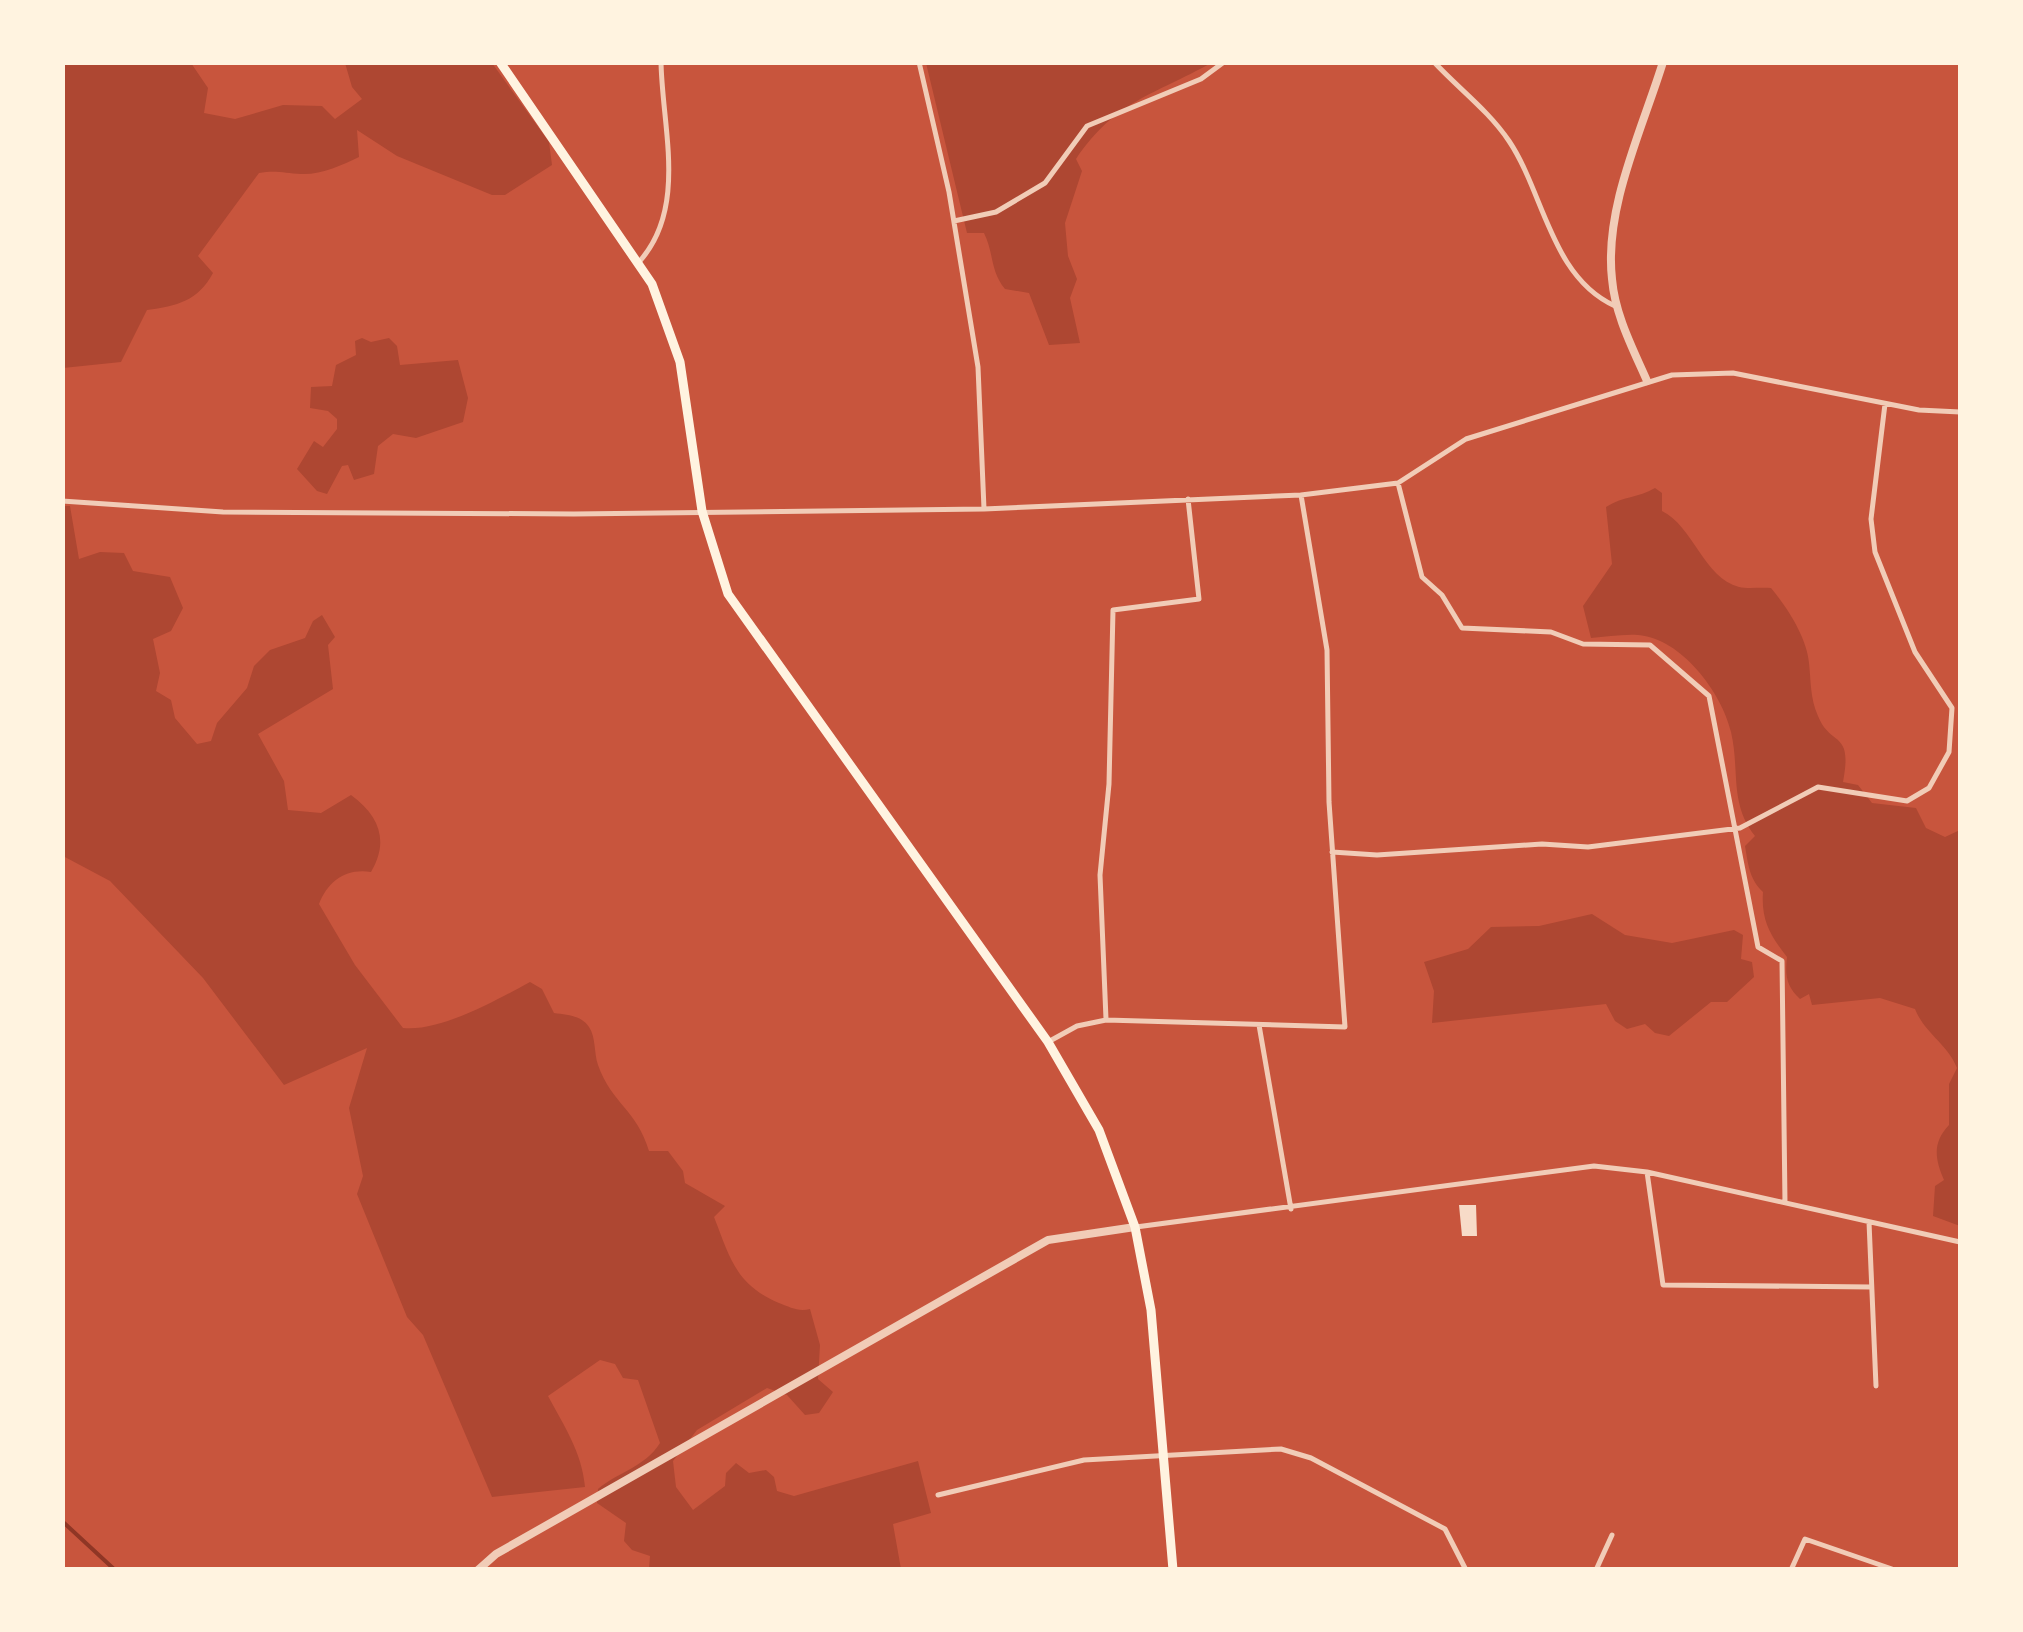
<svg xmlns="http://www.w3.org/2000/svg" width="2023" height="1632" viewBox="0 0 2023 1632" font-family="Spectral,serif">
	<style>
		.green { fill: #ae4732 }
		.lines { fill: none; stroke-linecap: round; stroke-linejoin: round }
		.stream { stroke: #8f3625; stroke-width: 4 }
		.building { fill: #f7dbc8 }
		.minor { stroke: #f1ccb7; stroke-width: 5 }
		.tertiary { stroke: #f1ccb7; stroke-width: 8 }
		.primary { stroke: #fff3e0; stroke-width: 9 }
	</style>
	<rect width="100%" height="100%" fill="#c8553d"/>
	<!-- green -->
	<path class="green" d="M 63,63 L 191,63 L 208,88 L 204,113 L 235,119 L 283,105 L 322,106 L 335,119 L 362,99 L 352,87 L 345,63 L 492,63 L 549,142 L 552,165 L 505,195 L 492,195 L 397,156 L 357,130 L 359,157 C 342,165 321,175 301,174 C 285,173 275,170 259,173 L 198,256 L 213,273 C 198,301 177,306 147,310 L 121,362 L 63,368 Z
		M 926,63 L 1211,63 C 1154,95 1116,100 1076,159 L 1082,171 L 1065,223 L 1068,256 L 1077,279 L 1070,298 L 1080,343 L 1049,345 L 1029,293 L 1005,289 C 990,271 994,253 984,233 L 967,233 Z
		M 362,338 L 371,342 L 389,338 L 397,346 L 400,365 L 458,360 L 468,398 L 463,422 L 416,438 L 393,434 L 378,446 L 374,474 L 354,480 L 348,465 L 342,466 L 327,494 L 317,491 L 297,469 L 314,441 L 323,447 L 337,429 L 337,419 L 328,411 L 310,408 L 311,387 L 332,386 L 336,365 L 356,355 L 355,341 Z
		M 1655,488 L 1662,493 L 1662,511 C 1693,526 1704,578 1739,587 C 1748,589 1761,587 1771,588 C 1787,607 1807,638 1809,663 C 1811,681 1810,698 1818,716 C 1831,748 1853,729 1843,782 L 1858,785 L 1872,803 L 1916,808 L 1926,828 L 1945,837 L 1960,830 L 1960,1226 L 1933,1216 L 1935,1186 L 1944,1180 C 1935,1159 1932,1143 1949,1125 L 1949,1084 L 1957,1068 C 1947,1043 1925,1034 1915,1009 L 1880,998 L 1812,1005 L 1809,994 L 1800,999 C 1786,986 1785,975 1787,957 C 1770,935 1761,920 1763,892 C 1749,879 1748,863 1745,846 L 1755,836 C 1729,803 1740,771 1731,732 C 1722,693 1681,638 1638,635 C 1622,634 1606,637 1591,638 L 1583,606 L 1612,564 L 1606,507 C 1623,496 1638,498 1655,488 Z
		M 63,506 L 70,506 L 79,559 L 100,552 L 124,553 L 133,571 L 170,577 L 183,608 L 171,631 L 153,639 L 160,673 L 156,691 L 171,700 L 175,718 L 197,744 L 211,741 L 217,723 L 247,688 L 254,666 L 270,650 L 305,638 L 313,621 L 322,615 L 335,637 L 328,645 L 333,689 L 258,734 L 284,781 L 288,810 L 321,813 L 351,795 C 380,816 389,842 371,872 C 346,868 328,881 319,904 L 355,965 L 403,1028 C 440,1032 497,1000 530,982 L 542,989 L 554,1013 C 567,1015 581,1015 589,1027 C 596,1037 594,1054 598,1065 C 612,1104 637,1110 649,1151 L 668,1151 L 683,1171 L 685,1183 L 725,1206 L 714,1217 C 730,1258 736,1285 779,1303 C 790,1307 798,1312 810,1309 L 820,1345 L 818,1379 L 833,1392 L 819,1413 L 805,1415 L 787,1395 L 767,1388 L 697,1430 L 673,1461 L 676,1487 L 693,1510 L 725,1486 L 726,1473 L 736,1463 L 749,1473 L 766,1470 L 774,1477 L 777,1491 L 794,1496 L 918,1461 L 931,1513 L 893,1524 L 901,1569 L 649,1569 L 650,1556 L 632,1550 L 624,1541 L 626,1523 L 597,1503 L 598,1489 C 619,1471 644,1468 660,1443 L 638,1380 L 623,1378 L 615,1364 L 600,1360 L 548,1396 C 564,1426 582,1452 585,1487 L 492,1497 L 423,1335 L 407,1317 L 357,1194 L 363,1176 L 349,1108 L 367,1048 L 284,1085 L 203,978 L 110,881 L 63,856 Z
		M 1592,914 L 1625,935 L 1672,943 L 1734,930 L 1743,935 L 1741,959 L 1752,962 L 1754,977 L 1727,1002 L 1711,1002 L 1669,1036 L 1655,1033 L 1645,1024 L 1627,1029 L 1615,1021 L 1606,1004 L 1432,1023 L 1434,991 L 1424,962 L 1468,949 L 1491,927 L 1539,926 Z"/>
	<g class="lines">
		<!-- stream -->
		<path class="stream" d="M 62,1521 L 115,1570"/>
	</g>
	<!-- building -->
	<path class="building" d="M 1459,1205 L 1476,1205 L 1477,1236 L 1462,1236 Z"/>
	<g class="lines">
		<!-- minor -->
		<path class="minor" d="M 919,62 L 949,192 L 978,367 L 984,509
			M 1434,62 C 1458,88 1489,111 1509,141 C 1544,193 1551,277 1615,306
			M 954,221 L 996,212 L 1045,183 L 1087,126 L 1201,79 L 1224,62
			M 639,262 C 688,208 662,127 661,62
			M 1398,483 L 1422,577 L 1442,595 L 1462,628 L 1551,632 L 1583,644 L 1650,645 L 1709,696 L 1758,947 L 1782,961 L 1785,1203
			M 62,501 L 223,512 L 574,514 L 984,509 L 1301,495 L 1398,483 L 1466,439 L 1672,375 L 1733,373 L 1919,410 L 1960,412
			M 1332,852 L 1377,855 L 1542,844 L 1588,847 L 1740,828 L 1818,787 L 1907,801 L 1929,788 L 1949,752 L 1952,708 L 1915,652 L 1875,552 L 1871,519 L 1885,404
			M 1106,1019 L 1100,875 L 1109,784 L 1113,610 L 1199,599 L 1188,499
			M 1259,1025 L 1291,1209
			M 1048,1042 L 1077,1026 L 1106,1020 L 1345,1027 L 1329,802 L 1327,650 L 1301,495
			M 1647,1172 L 1663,1285 L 1871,1287
			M 1869,1222 L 1876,1386
			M 1136,1227 L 1594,1166 L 1647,1172 L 1960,1242
			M 938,1495 L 1084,1460 L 1281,1449 L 1311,1458 L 1445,1529 L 1466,1570
			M 1596,1570 L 1612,1535
			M 1791,1570 L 1805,1539 L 1892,1569"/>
		<!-- tertiary -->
		<path class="tertiary" d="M 1647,381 C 1633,349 1615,315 1612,279 C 1604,208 1642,130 1663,62
			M 478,1570 L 496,1554 L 1048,1240 L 1135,1227"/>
		<!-- primary -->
		<path class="primary" d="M 500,62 L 652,284 L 680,362 L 702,511 L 728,594 L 1048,1042 L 1099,1130 L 1135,1227 L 1151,1310 L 1173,1570"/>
	</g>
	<!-- border -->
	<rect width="2023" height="1632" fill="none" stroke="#fff3e0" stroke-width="130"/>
</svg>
